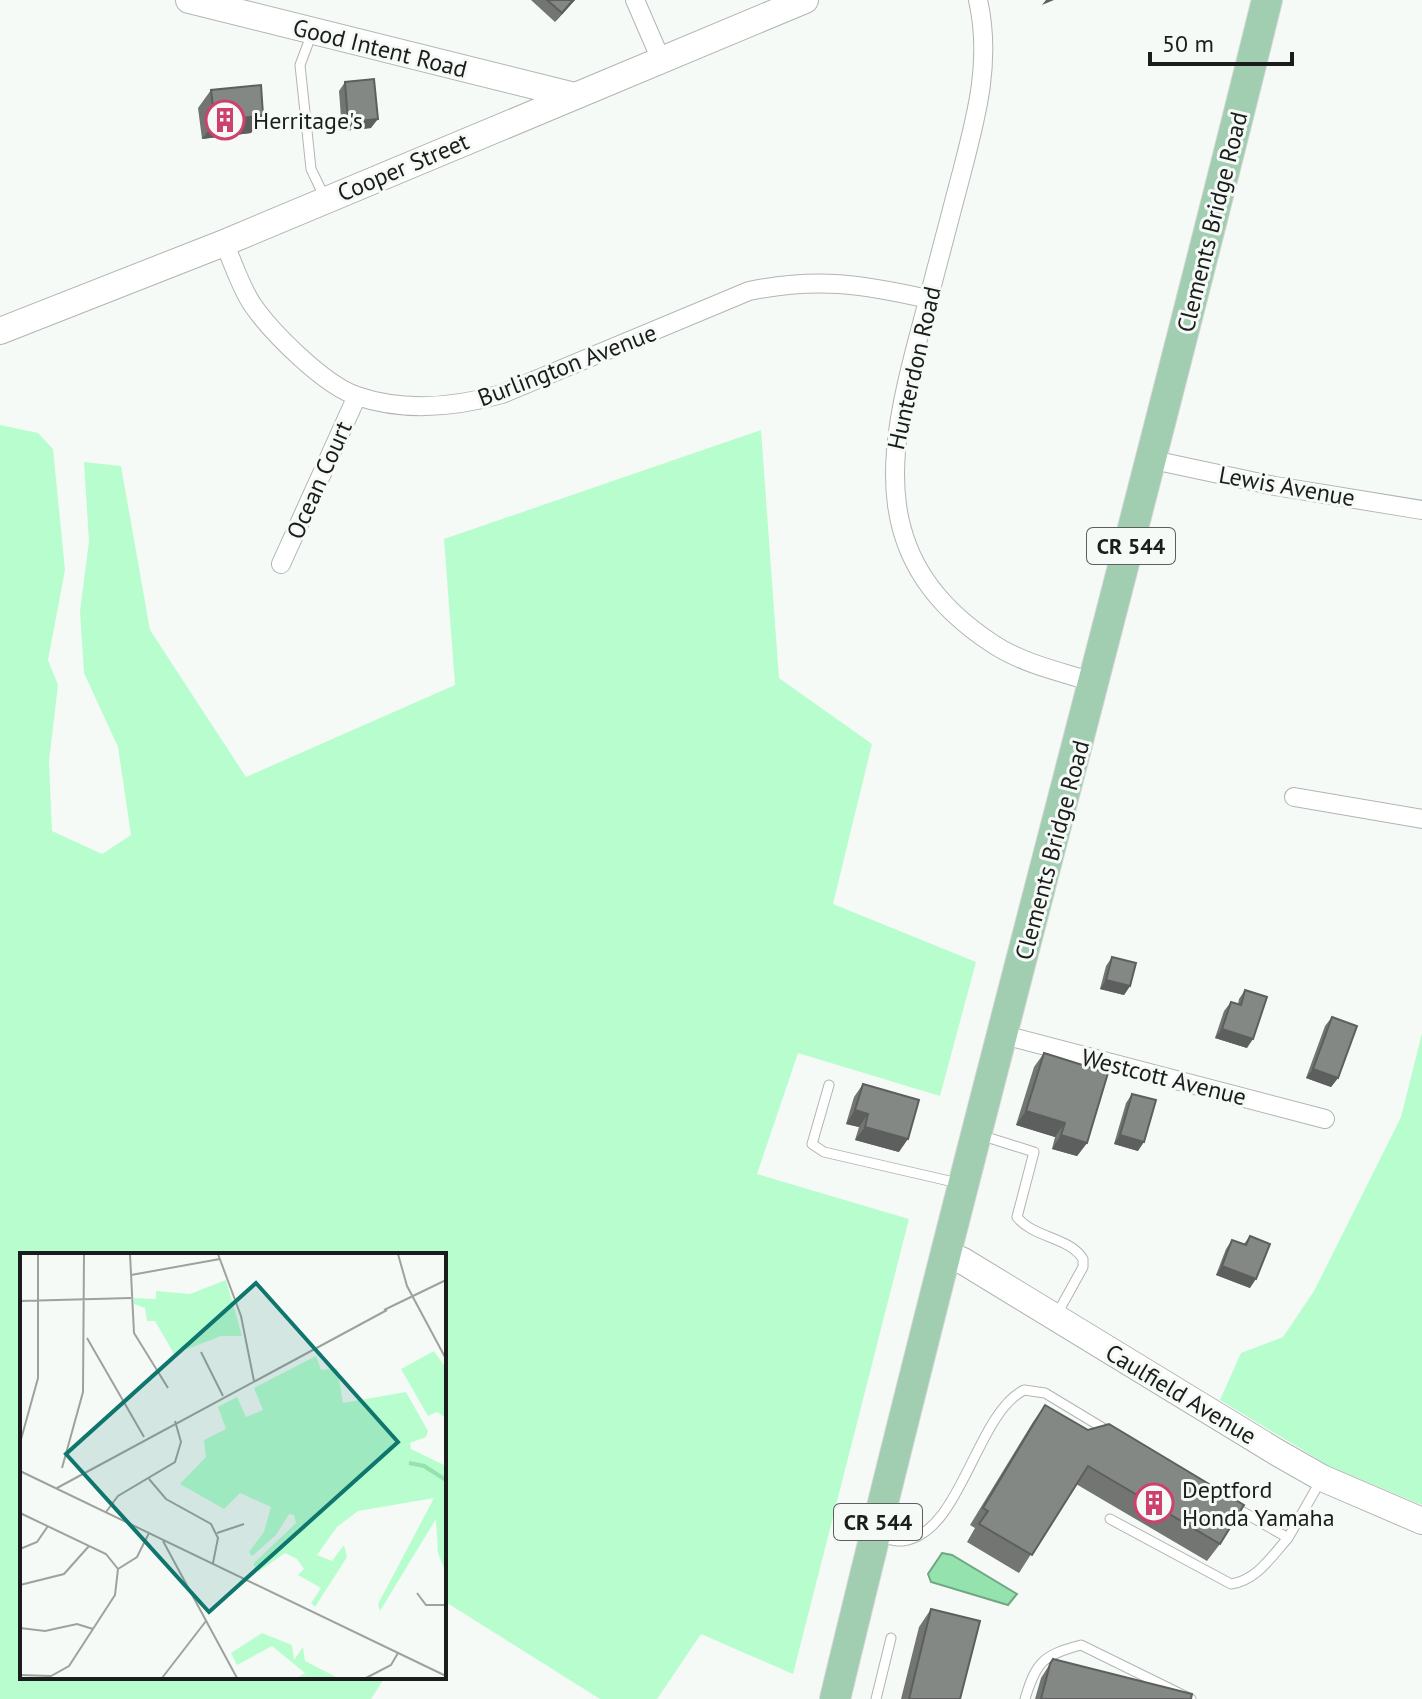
<svg xmlns="http://www.w3.org/2000/svg" width="1422" height="1699" viewBox="0 0 1422 1699" font-family="'PT Sans',sans-serif">
	<style>
		.green { fill: #b8fdce }
		.water { fill: #94e2ae; stroke: #70a782; stroke-width: 2 }
		.lines { fill: none; stroke-linecap: round; stroke-linejoin: round }
		.lane-casing { stroke: #b1b5b2; stroke-width: 11 }
		.street-casing { stroke: #b1b5b2; stroke-width: 20 }
		.secondary-casing { stroke: #b1b5b2; stroke-width: 28 }
		.primary-casing { stroke: #d6d6d6; stroke-width: 32 }
		.lane { stroke: #fff; stroke-width: 9 }
		.street { stroke: #fff; stroke-width: 18 }
		.secondary { stroke: #fff; stroke-width: 26 }
		.primary { stroke: #a1ceb1; stroke-width: 30 }
		.wall { fill: #727572 }
		.shaded-wall { fill: #5c5f5d }
		.building { fill: #848885; stroke: #5c5f5d; stroke-width: 2 }
		.labels { text-anchor: middle; dominant-baseline: central; stroke-width: 6; stroke-linejoin: round; paint-order: stroke }
		.shield { fill: #f6faf7; stroke: #5d5f5e; stroke-width: 2 }
		.shield-label { font-size: 22px; font-weight: bold; fill: #1b1d1c }
		.street-label { font-size: 24px; fill: #1b1d1c; stroke: #f6faf7 }
		.poi-label { font-size: 24px; fill: #1b1d1c; stroke: #f6faf7; text-anchor: start }
		.inset-river { fill: none; stroke: #94e2ae; stroke-width: 4 }
		.inset-road { fill: none; stroke: #9ea29f; stroke-width: 2 }
		.view { fill: #0f766e; fill-opacity: 0.15; stroke: #0f766e; stroke-width: 4 }
		.inset-edge { fill: none; stroke: #1b1d1c; stroke-width: 4 }
	</style>
	<rect width="100%" height="100%" fill="#f6faf7"/>
	<!-- green -->
	<path class="green" d="M 0,425 L 38,433 L 53,449 L 65,570 L 48,660 L 58,685 L 49,761 L 52,831 L 102,854 L 131,835 L 118,747 L 84,673 L 80,611 L 89,541 L 84,462 L 121,466 L 150,630 L 246,777 L 455,685 L 444,539 L 761,430 L 779,678 L 872,744 L 833,904 L 976,962 L 940,1096 L 798,1053 L 757,1174 L 909,1219 L 793,1674 L 701,1634 L 657,1699 L 600,1699 L 444,1601 L 444,1255 L 22,1255 L 22,1677 L 385,1677 L 371,1699 L 0,1699 Z
		M 1422,1033 L 1422,1505 L 1331,1467 L 1220,1400 L 1241,1353 L 1283,1337 L 1314,1291 L 1401,1117 Z"/>
	<!-- water -->
	<path class="water" d="M 942,1553 L 952,1555 L 1017,1594 L 1008,1605 L 931,1582 L 928,1574 Z"/>
	<g class="lines">
		<defs>
			<path id="lane" d="M 312,33 L 300,65 L 311,169 L 324,196
				M 829,1085 L 812,1144 L 824,1152 L 958,1183
				M 980,1135 L 1034,1152 L 1017,1217 C 1033,1238 1070,1237 1083,1259 L 1083,1267 L 1057,1314
				M 1231,1505 L 1288,1538 L 1321,1480
				M 1110,1519 L 1231,1584 C 1257,1580 1271,1557 1288,1538
				M 877,1536 C 885,1538 894,1542 902,1541 C 961,1535 975,1415 1024,1390 L 1045,1393 L 1108,1431
				M 876,1699 L 891,1638
				M 1025,1699 C 1036,1662 1043,1655 1081,1645 L 1191,1699"/>
			<path id="street" d="M 635,0 L 661,60
				M 978,0 C 992,62 976,118 960,179 C 947,230 933,280 920,331 C 886,457 868,562 993,644 C 1023,664 1062,672 1096,683
				M 224,243 C 233,262 240,286 252,304 C 271,332 324,385 357,396 C 404,412 456,407 502,394 L 749,291 C 817,277 862,284 928,299
				M 1153,460 L 1275,486 L 1422,510
				M 281,564 L 357,396
				M 1294,797 L 1422,819
				M 1004,1035 L 1325,1119"/>
			<path id="secondary" d="M 189,0 L 571,95
				M 0,331 L 224,243 L 805,0
				M 946,1254 L 963,1261 L 1278,1453 L 1322,1478 L 1422,1521"/>
			<path id="primary" d="M 835,1699 C 972,1131 1127,567 1267,0"/>
		</defs>
		<!-- lane casing -->
		<use href="#lane" class="lane-casing"/>
		<!-- street casing -->
		<use href="#street" class="street-casing"/>
		<!-- secondary casing -->
		<use href="#secondary" class="secondary-casing"/>
		<!-- primary casing -->
		<use href="#primary" class="primary-casing"/>
		<!-- lane -->
		<use href="#lane" class="lane"/>
		<!-- street -->
		<use href="#street" class="street"/>
		<!-- secondary -->
		<use href="#secondary" class="secondary"/>
		<!-- primary -->
		<use href="#primary" class="primary"/>
	</g>
	<!-- wall -->
	<path class="wall" d="M 531,0 L 575,0 L 555,22 Z
		M 345,82 L 371,128 L 342,131 L 339,91 Z
		M 211,90 L 263,115 L 251,133 L 202,139 L 198,108 Z
		M 1112,957 L 1130,986 L 1124,995 L 1100,989 L 1106,966 Z
		M 1245,990 L 1247,1048 L 1215,1038 L 1224,1011 L 1231,1002 L 1238,1004 L 1239,999 Z
		M 1332,1017 L 1338,1078 L 1331,1087 L 1306,1078 L 1325,1026 Z
		M 1044,1053 L 1087,1143 L 1077,1156 L 1052,1149 L 1055,1137 L 1016,1125 L 1034,1067 Z
		M 863,1084 L 899,1152 L 855,1140 L 859,1127 L 846,1124 L 854,1097 Z
		M 1132,1094 L 1138,1151 L 1114,1144 L 1126,1103 Z
		M 1250,1236 L 1250,1288 L 1216,1275 L 1226,1249 L 1232,1240 L 1244,1244 Z
		M 1045,1405 L 1220,1544 L 1207,1561 L 1076,1484 L 1019,1573 L 967,1542 L 975,1528 L 970,1525 L 1033,1422 Z
		M 931,1609 L 960,1699 L 901,1699 L 919,1627 Z
		M 1053,1659 L 1191,1699 L 1035,1699 L 1041,1678 Z"/>
	<!-- shaded-wall -->
	<path class="shaded-wall" d="M 573,0 L 575,0 L 555,22 L 562,13 Z
		M 1046,0 L 1054,0 L 1042,5 Z
		M 263,115 L 251,133 L 202,139 L 215,122 Z
		M 378,119 L 371,128 L 342,131 L 348,122 Z
		M 1106,980 L 1130,986 L 1124,995 L 1100,989 Z
		M 1222,1029 L 1253,1039 L 1247,1048 L 1215,1038 Z
		M 1313,1069 L 1338,1078 L 1331,1087 L 1306,1078 Z
		M 855,1110 L 868,1114 L 859,1127 L 846,1124 Z
		M 1026,1111 L 1065,1123 L 1055,1137 L 1016,1125 Z
		M 865,1127 L 908,1139 L 899,1152 L 855,1140 Z
		M 1061,1135 L 1087,1143 L 1077,1156 L 1052,1149 Z
		M 1120,1135 L 1144,1142 L 1138,1151 L 1114,1144 Z
		M 1222,1266 L 1256,1279 L 1250,1288 L 1216,1275 Z"/>
	<!-- building -->
	<path class="building" d="M 547,0 L 573,0 L 562,13 Z
		M 374,79 L 378,119 L 348,122 L 345,82 Z
		M 261,85 L 263,115 L 215,122 L 211,90 Z
		M 1112,957 L 1136,963 L 1130,986 L 1106,980 Z
		M 1245,990 L 1267,997 L 1253,1039 L 1222,1029 L 1231,1002 L 1241,1005 Z
		M 1332,1017 L 1357,1026 L 1338,1078 L 1313,1069 Z
		M 1044,1053 L 1108,1073 L 1087,1143 L 1061,1135 L 1065,1123 L 1026,1111 Z
		M 863,1084 L 919,1100 L 908,1139 L 865,1127 L 868,1114 L 855,1110 Z
		M 1132,1094 L 1156,1100 L 1144,1142 L 1120,1135 Z
		M 1250,1236 L 1270,1244 L 1256,1279 L 1222,1266 L 1232,1240 L 1246,1245 Z
		M 1045,1405 L 1088,1430 L 1109,1424 L 1244,1505 L 1220,1544 L 1088,1466 L 1032,1555 L 979,1524 L 988,1511 L 983,1508 Z
		M 931,1609 L 980,1621 L 960,1699 L 909,1699 Z
		M 1053,1659 L 1192,1694 L 1191,1699 L 1041,1699 L 1050,1664 Z"/>
	<!-- icons -->
	<defs>
		<symbol id="building-ring" viewBox="-11 -11 22 22"><circle r="9.5" fill="#f6faf7" stroke="#ce416f" stroke-width="1.5"/><path d="M-4-6H4V6H1V3H-1V6H-4ZM-2.5-4.3h1.7v1.8h-1.7ZM.8-4.3h1.7v1.8H.8ZM-2.5-1h1.7V.8h-1.7ZM.8-1h1.7V.8H.8Z" fill="#ce416f"/></symbol>
	</defs>
	<g fill-rule="evenodd">
		<use href="#building-ring" x="203" y="98" width="44" height="44"/>
		<use href="#building-ring" x="1132" y="1481" width="44" height="44"/>
	</g>
	<g class="labels">
		<!-- shield labels -->
		<g class="shield">
			<rect x="1087" y="528" width="88" height="36" rx="6"/>
			<rect x="834" y="1504" width="88" height="36" rx="6"/>
		</g>
		<g class="shield-label">
			<text x="1131" y="546">CR 544</text>
			<text x="878" y="1522">CR 544</text>
		</g>
		<!-- street labels -->
		<g class="street-label">
			<text transform="translate(380 48) rotate(14)">Good Intent Road</text>
			<text transform="translate(403 167) rotate(-23)">Cooper Street</text>
			<text transform="translate(1212 222) rotate(-76)">Clements Bridge Road</text>
			<text transform="translate(567 365) rotate(-21)">Burlington Avenue</text>
			<text transform="translate(914 368) rotate(-77)">Hunterdon Road</text>
			<text transform="translate(319 480) rotate(-66)">Ocean Court</text>
			<text transform="translate(1287 486) rotate(10)">Lewis Avenue</text>
			<text transform="translate(1052 850) rotate(-75)">Clements Bridge Road</text>
			<text transform="translate(1164 1077) rotate(14)">Westcott Avenue</text>
			<text transform="translate(1181 1394) rotate(31)">Caulfield Avenue</text>
		</g>
		<!-- poi labels -->
		<g class="poi-label">
			<text x="253" y="120">Herritage's</text>
			<text x="1182" y="1489">Deptford<tspan x="1182" dy="28">Honda Yamaha</tspan></text>
		</g>
	</g>
	<!-- overview -->
	<g transform="translate(20 1253)">
		<rect width="426" height="426" fill="#f6faf7"/>
		<path d="M 206,27 L 222,83 L 201,83 L 154,101 L 135,68 L 127,68 L 125,55 L 114,51 L 114,45 L 136,46 L 136,38 L 170,41 ZM 414,98 L 426,115 L 426,165 L 417,159 L 408,163 L 381,116 ZM 296,103 L 301,117 L 317,115 L 323,150 L 386,139 L 408,178 L 406,184 L 390,190 L 391,196 L 426,213 L 426,320 L 418,300 L 416,266 L 360,358 L 358,351 L 414,245 L 338,258 L 317,274 L 297,302 L 312,308 L 324,292 L 327,304 L 295,354 L 291,350 L 301,335 L 278,322 L 284,316 L 277,306 L 265,300 L 238,319 L 233,311 L 276,270 L 274,262 L 269,261 L 256,282 L 232,303 L 229,299 L 244,279 L 251,254 L 220,240 L 204,256 L 160,231 L 186,204 L 184,187 L 206,176 L 198,154 L 217,144 L 226,164 L 243,157 L 234,135 ZM 242,380 L 272,392 L 274,407 L 283,394 L 285,408 L 318,425 L 277,425 L 285,420 L 252,393 L 217,412 L 211,400 Z" fill="#b8fdce"/>
		<path class="inset-river" d="M 389,210 L 404,213 L 426,227"/>
		<path class="inset-road" d="M 110,1 L 114,80 L 148,135M 198,1 L 221,63 L 234,128M 378,1 L 387,33 L 426,106M 111,22 L 200,6M 0,48 L 111,45M 364,57 L 426,27M 67,85 L 124,184M 181,99 L 203,143M 0,190 L 18,125 L 18,1M 42,215 L 63,139 L 64,1M 0,218 L 426,423M 129,226 L 146,246 L 191,271 L 198,285 L 193,310M 37,235 L 367,57M 86,259 L 98,243 L 155,209 L 161,189 L 155,168M 0,260 L 86,301 L 98,316M 197,280 L 224,271M 143,288 L 217,425M 0,296 L 17,289 L 28,273M 98,316 L 117,304 L 129,280M 0,332 L 44,321 L 69,293M 397,340 L 406,352 L 426,352M 0,375 L 25,378 L 57,371 L 73,376M 0,422 L 31,423 L 49,413 L 95,342 L 98,316M 142,425 L 186,368M 346,425 L 371,412 L 378,400"/>
		<path class="view" d="M 236,30 L 378,189 L 189,359 L 46,201 Z"/>
		<rect width="426" height="426" class="inset-edge"/>
	</g>
	<!-- scale -->
	<path d="M1150 52v12h142v-12" fill="none" stroke="#1b1d1c" stroke-width="4"/>
	<text x="1162" y="52" font-size="24" fill="#1b1d1c" stroke="#f6faf7" stroke-width="6" paint-order="stroke">50 m</text>
</svg>
